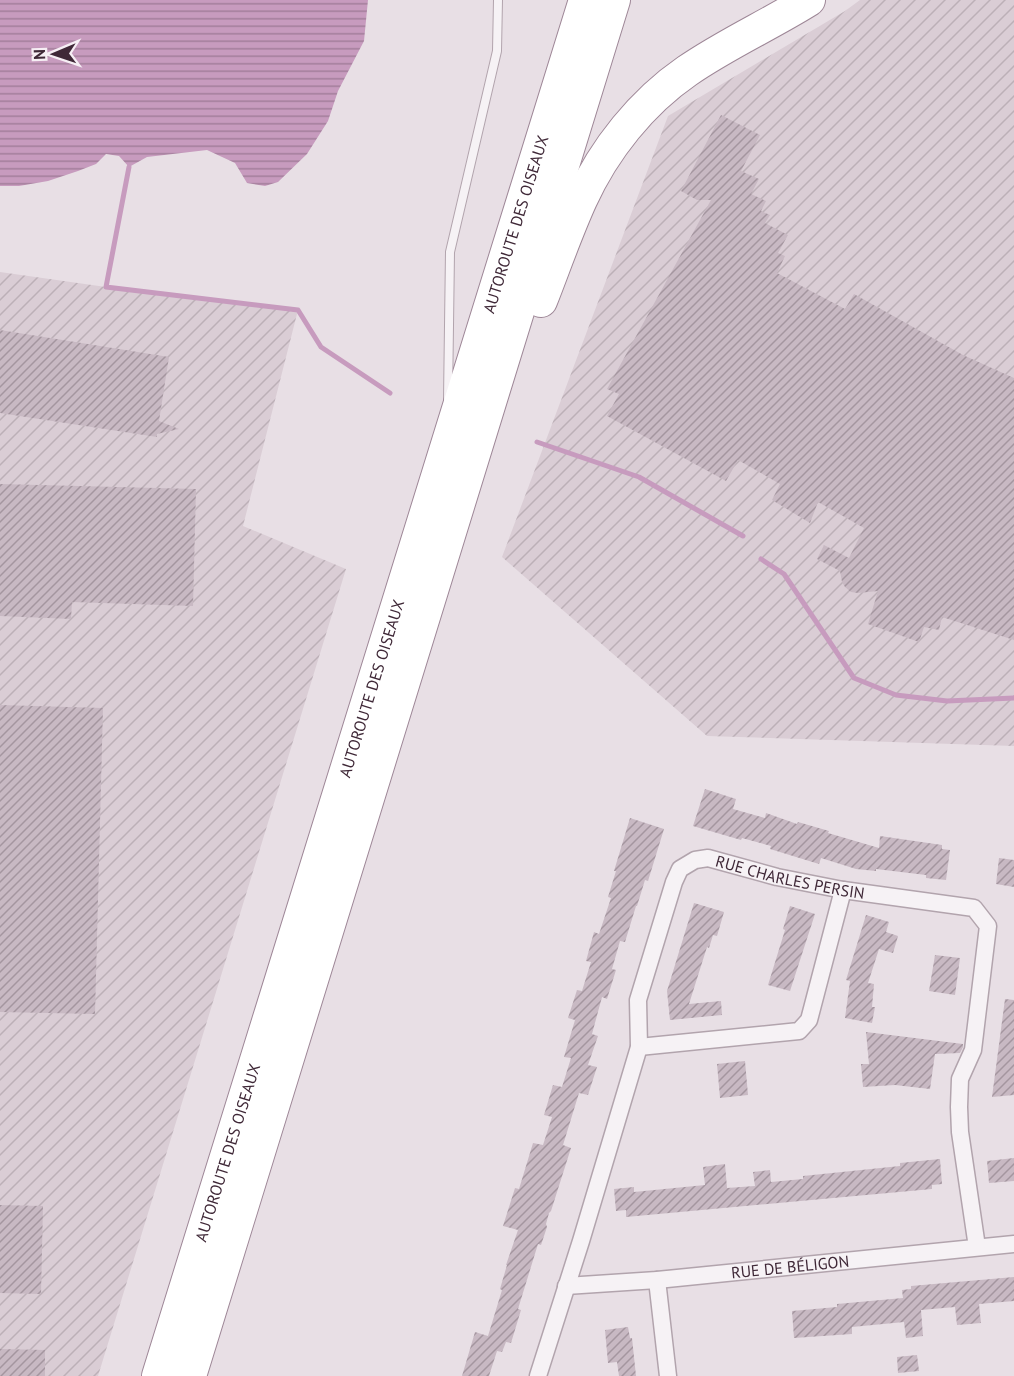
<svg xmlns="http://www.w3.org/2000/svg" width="1014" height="1376" viewBox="0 0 1014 1376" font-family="'PT Sans',sans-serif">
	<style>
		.industrial { fill: url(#industrial-furrows) }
		.water { fill: url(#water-rules) }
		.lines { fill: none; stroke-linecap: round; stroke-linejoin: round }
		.stream { stroke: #c79bbe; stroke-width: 5 }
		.building { fill: url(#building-hatch) }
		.service-casing { stroke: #b2a4ad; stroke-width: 10 }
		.minor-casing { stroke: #b2a4ad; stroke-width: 19 }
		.motorway-casing { stroke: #9e8797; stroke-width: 34 }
		.service { stroke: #f6f2f5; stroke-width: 8 }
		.minor { stroke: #f6f2f5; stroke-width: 16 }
		.motorway { stroke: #fff; stroke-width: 32 }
		.labels { text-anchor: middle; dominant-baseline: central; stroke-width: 4.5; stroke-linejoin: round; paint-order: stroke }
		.street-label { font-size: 16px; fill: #3f2837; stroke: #f6eef4 }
	</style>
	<defs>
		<pattern id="industrial-furrows" width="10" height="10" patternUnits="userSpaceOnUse" patternTransform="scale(1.5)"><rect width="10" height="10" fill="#dacdd5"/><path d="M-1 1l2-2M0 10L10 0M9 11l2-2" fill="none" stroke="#bcb0b7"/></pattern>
		<pattern id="water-rules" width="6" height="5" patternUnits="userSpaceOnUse" patternTransform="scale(1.5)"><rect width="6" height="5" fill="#c79bbe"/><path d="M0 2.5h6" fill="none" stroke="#a37e9b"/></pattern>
		<pattern id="building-hatch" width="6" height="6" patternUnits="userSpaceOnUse" patternTransform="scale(1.5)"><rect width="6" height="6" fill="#c8b9c3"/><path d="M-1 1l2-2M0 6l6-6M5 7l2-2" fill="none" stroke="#a4969f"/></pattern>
	</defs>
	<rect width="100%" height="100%" fill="#e8dfe5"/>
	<!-- industrial -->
	<path class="industrial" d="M 860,0 L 1014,0 L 1014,746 L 707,736 L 502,557 L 668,116 L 845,11 Z
		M 0,272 L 106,287 L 298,310 L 243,526 L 346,569 L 98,1376 L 0,1376 Z"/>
	<!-- water -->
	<path class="water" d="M 0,0 L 368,0 L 364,41 L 338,91 L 328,121 L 307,154 L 278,182 L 265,186 L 247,183 L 235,163 L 207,150 L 147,157 L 129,167 L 119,156 L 106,154 L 96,164 L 78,171 L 48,181 L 19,186 L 0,186 Z"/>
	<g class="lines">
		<!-- stream -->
		<path class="stream" d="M 129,167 L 106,287 L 298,310 L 321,347 L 390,393
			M 537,442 L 639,477 L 743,536
			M 761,559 L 784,574 L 854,678 L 896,695 L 947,701 L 1014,698"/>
	</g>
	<!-- building -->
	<path class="building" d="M 721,115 L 760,135 L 741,171 L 759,179 L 751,194 L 766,201 L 761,211 L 770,215 L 765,223 L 788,235 L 778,253 L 785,256 L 777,273 L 845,309 L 854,294 L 963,355 L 1014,378 L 1014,640 L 942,617 L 939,630 L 924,627 L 919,642 L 868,624 L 878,591 L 858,593 L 851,592 L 845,587 L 842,582 L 840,571 L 817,559 L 824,545 L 849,558 L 864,528 L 818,502 L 810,523 L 772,500 L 780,484 L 738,460 L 726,481 L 607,416 L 619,394 L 607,389 L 711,200 L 697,200 L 681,191 Z
		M 0,330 L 169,357 L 159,421 L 179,429 L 157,434 L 157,437 L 0,413 Z
		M 0,484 L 196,489 L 193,606 L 72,602 L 71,619 L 0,616 Z
		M 0,705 L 103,708 L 95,1014 L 0,1012 Z
		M 705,789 L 736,799 L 733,809 L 765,818 L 766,813 L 797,824 L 798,822 L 829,831 L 828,833 L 879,848 L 880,836 L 942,845 L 942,849 L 950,850 L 946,880 L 926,878 L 926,875 L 876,869 L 876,871 L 856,869 L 821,858 L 819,864 L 770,849 L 771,846 L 742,838 L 741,840 L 693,826 Z
		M 630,818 L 664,829 L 648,881 L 645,880 L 637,906 L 636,906 L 625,942 L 620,941 L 612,969 L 616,970 L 607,999 L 602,997 L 592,1034 L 598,1036 L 588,1065 L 597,1067 L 588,1095 L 579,1093 L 563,1145 L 571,1148 L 551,1211 L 549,1213 L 546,1224 L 547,1227 L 541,1245 L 538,1244 L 518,1309 L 521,1310 L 511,1343 L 506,1342 L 502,1352 L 497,1351 L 489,1376 L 462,1376 L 475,1332 L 488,1336 L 502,1290 L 500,1289 L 507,1265 L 506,1265 L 518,1230 L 503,1226 L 515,1188 L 519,1189 L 533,1143 L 543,1145 L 552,1117 L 544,1115 L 553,1085 L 562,1087 L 571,1058 L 564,1057 L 575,1020 L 568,1018 L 577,990 L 582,991 L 591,962 L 586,961 L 594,932 L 599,934 L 611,898 L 608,897 L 616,871 L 614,871 Z
		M 999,858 L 1014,860 L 1014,887 L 996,884 Z
		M 694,903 L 724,912 L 717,936 L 713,935 L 709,948 L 707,947 L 689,1004 L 721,1001 L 722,1015 L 670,1020 L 667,991 Z
		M 790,906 L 815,914 L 790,991 L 768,985 L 785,930 L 783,929 Z
		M 866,915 L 889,922 L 886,932 L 898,936 L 893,953 L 879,949 L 868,983 L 874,984 L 872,1007 L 875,1007 L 872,1023 L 845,1018 L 850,981 L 846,980 Z
		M 935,955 L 960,958 L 955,995 L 929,991 Z
		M 1005,999 L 1014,1000 L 1014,1095 L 992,1097 Z
		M 866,1032 L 963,1044 L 963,1047 L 960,1053 L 935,1054 L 930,1089 L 895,1085 L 863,1087 L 861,1064 L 869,1064 Z
		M 745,1061 L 748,1095 L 720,1098 L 717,1064 Z
		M 1014,1158 L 1014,1181 L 989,1183 L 987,1161 Z
		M 940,1159 L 942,1184 L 932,1185 L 932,1189 L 626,1217 L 626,1210 L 616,1211 L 614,1189 L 634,1187 L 634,1192 L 705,1185 L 703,1167 L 725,1164 L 727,1188 L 755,1186 L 753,1172 L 770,1170 L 771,1182 L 803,1179 L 803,1176 L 900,1166 L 900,1163 Z
		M 0,1205 L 43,1206 L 41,1294 L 0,1293 Z
		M 1014,1277 L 1014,1301 L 979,1304 L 981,1323 L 957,1325 L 955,1307 L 921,1310 L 923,1336 L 906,1338 L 904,1322 L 852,1327 L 852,1334 L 794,1338 L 792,1311 L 837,1307 L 837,1304 L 903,1298 L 902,1290 L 911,1289 L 911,1286 Z
		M 628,1327 L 630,1338 L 632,1338 L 636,1376 L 619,1376 L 617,1362 L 608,1363 L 605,1330 Z
		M 0,1349 L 45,1350 L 45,1376 L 0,1376 Z
		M 917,1355 L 919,1371 L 898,1373 L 897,1357 Z"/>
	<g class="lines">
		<defs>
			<path id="service" d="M 448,399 L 450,252 L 497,51 L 498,0"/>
			<g id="minor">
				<path d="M 639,1047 L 799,1031 L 809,1020 L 843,890"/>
				<path d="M 657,1280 L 668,1376"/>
				<path id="s1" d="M 566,1286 L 657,1280 L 1014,1244"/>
				<path id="s2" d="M 538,1376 L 581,1241 L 639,1047 L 638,1000 L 674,882 L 680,869 L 695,860 L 708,858 L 777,877 L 843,890 L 974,908 L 988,926 L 973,1050 L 960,1079 L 959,1107 L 960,1132 L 977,1247"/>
			</g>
			<g id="motorway">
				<path d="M 541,301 C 554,268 566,233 581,200 C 604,149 642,102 687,71 C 726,44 769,25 809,0"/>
				<path id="s3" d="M 158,1376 L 585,0"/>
				<path d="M 190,1376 L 614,0"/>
			</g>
		</defs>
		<!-- service casing -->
		<use href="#service" class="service-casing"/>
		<!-- minor casing -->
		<use href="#minor" class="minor-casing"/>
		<!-- motorway casing -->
		<use href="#motorway" class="motorway-casing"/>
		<!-- service -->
		<use href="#service" class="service"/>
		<!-- minor -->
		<use href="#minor" class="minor"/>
		<!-- motorway -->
		<use href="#motorway" class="motorway"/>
	</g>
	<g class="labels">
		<!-- street labels -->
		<g class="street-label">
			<text stroke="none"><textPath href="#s3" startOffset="1206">AUTOROUTE DES OISEAUX</textPath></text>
			<text stroke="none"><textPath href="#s3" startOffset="720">AUTOROUTE DES OISEAUX</textPath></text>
			<text stroke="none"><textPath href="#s2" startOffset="644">RUE CHARLES PERSIN</textPath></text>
			<text stroke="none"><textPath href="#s3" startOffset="234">AUTOROUTE DES OISEAUX</textPath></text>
			<text stroke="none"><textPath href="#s1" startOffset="225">RUE DE BÉLIGON</textPath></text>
		</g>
	</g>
	<!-- north arrow -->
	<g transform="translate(54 54) rotate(268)" stroke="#f6eef4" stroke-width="4.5" paint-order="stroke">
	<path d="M0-4.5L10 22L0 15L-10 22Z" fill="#3f2837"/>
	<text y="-9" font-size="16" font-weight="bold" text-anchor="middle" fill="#3f2837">N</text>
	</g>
</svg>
